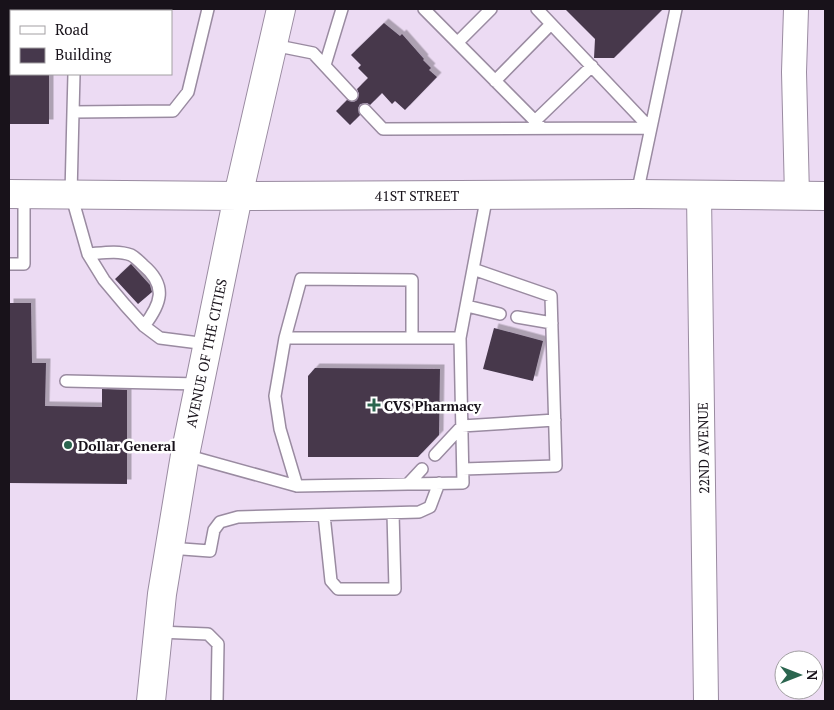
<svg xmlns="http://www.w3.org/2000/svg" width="834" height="710" viewBox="0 0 834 710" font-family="'PT Serif',serif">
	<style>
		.building { fill: #46384c; filter: url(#shadow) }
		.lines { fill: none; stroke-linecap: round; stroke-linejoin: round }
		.lane-casing { stroke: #9a8ba1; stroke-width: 14 }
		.street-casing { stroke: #9a8ba1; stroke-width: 26 }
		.secondary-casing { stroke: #9a8ba1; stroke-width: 30 }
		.lane { stroke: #fff; stroke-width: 11 }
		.street { stroke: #fff; stroke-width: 24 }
		.secondary { stroke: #fff; stroke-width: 28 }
		.poi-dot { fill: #2b654f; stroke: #fff; stroke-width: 2 }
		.labels { text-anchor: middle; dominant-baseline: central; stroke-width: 5; stroke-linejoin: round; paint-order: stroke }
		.street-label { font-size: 14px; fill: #18121a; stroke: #fff }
		.poi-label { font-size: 14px; font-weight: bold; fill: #18121a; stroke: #fff; text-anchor: start }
	</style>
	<defs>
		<filter id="shadow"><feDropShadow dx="4.5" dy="-4.5" stdDeviation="0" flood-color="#0004"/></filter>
	</defs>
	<rect width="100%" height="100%" fill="#ecdbf3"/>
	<!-- building -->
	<path class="building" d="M 565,9 L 663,9 L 614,58 L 594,58 L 595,39 Z
		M 384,23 L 400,36 L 402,34 L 424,59 L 423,60 L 431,68 L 429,70 L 437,77 L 405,110 L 395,101 L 392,104 L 382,93 L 370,105 L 367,103 L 360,104 L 358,108 L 360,115 L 350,125 L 336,111 L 347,100 L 353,102 L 357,100 L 359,94 L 357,89 L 368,78 L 358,68 L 361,65 L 351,55 Z
		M 9,74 L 49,74 L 49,124 L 9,124 Z
		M 131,264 L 150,285 L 151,289 L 152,292 L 138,304 L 115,279 Z
		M 9,303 L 31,303 L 32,363 L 46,363 L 45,406 L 102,407 L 102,389 L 127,390 L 127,484 L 9,483 Z
		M 494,328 L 543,341 L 533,381 L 483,369 Z
		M 315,368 L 440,369 L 439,435 L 418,457 L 308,457 L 308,376 Z"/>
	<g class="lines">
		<defs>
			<path id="lane" d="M 424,9 L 542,128
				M 76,11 L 76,9
				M 458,42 L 491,9
				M 273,45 L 313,53 L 352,95
				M 325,65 L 342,9
				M 495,81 L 551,24
				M 365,110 L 383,129 L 650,128 L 537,9
				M 73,112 L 74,74
				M 535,121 L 592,66
				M 637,194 L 676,9
				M 88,254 C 102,253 118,250 131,255 C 135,257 140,262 143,265 C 168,286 161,304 144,326
				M 9,264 L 24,264 L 24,194
				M 467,306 L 500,314
				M 517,317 L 552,323
				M 285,338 L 301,279 L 412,280 L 412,338
				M 460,338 L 487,195
				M 207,344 L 160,338 L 144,326 L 125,305 L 104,280 L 88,254 L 71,194 L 73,112 L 173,111 L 188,92 L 208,9
				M 66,381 L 199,384
				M 185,455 L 297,486 L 463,483 L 460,338 L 285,338 L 275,396 L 280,429 L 297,486
				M 435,455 L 462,426 L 555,420
				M 463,469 L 556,466 L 551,296 L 473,269
				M 408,484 L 422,469
				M 324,515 L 331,581 L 338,589 L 395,589 L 393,513
				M 169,548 L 210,551 L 214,530 L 220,522 L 238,517 L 419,512 L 430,507 L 439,483
				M 158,632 L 208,634 L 218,644 L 217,701"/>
			<path id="street" d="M 796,9 L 794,72 L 797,196
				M 699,195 L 706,701"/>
			<path id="secondary" d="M 9,194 L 238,196 L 637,194 L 825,196
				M 151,701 L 162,594 L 185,455 L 238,196 L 281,9"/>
		</defs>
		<!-- lane casing -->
		<use href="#lane" class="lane-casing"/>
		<!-- street casing -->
		<use href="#street" class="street-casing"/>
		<!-- secondary casing -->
		<use href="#secondary" class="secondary-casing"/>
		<!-- lane -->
		<use href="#lane" class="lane"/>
		<!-- street -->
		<use href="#street" class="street"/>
		<!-- secondary -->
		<use href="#secondary" class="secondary"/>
	</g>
	<!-- markers -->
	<g class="poi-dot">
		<path d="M371.5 397.5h5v5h5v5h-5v5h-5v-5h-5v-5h5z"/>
		<circle cx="68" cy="445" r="5"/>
	</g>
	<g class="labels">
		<!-- street labels -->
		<g class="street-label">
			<text x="417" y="195">41ST STREET</text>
			<text transform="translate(206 353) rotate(-78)">AVENUE OF THE CITIES</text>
			<text transform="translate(703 448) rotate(-91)">22ND AVENUE</text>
		</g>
		<!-- poi labels -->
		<g class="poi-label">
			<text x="384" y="405">CVS Pharmacy</text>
			<text x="78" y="445">Dollar General</text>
		</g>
	</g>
	<!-- border -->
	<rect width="834" height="710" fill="none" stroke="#18121a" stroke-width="20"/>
	<!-- legend -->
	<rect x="10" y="10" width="162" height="65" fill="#ffffff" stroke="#a3a0a3"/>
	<rect x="20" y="26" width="25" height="8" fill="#ffffff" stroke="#a3a0a3"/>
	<text x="55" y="35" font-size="15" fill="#18121a">Road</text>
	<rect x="20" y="48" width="25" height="15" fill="#46384c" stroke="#a3a0a3"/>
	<text x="55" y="60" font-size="15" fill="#18121a">Building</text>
	<!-- north arrow -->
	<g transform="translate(799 675) rotate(90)"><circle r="24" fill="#ffffff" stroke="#a3a0a3"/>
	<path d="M0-4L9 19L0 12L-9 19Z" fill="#2b654f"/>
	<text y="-8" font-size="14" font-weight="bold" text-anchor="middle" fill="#18121a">N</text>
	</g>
</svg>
